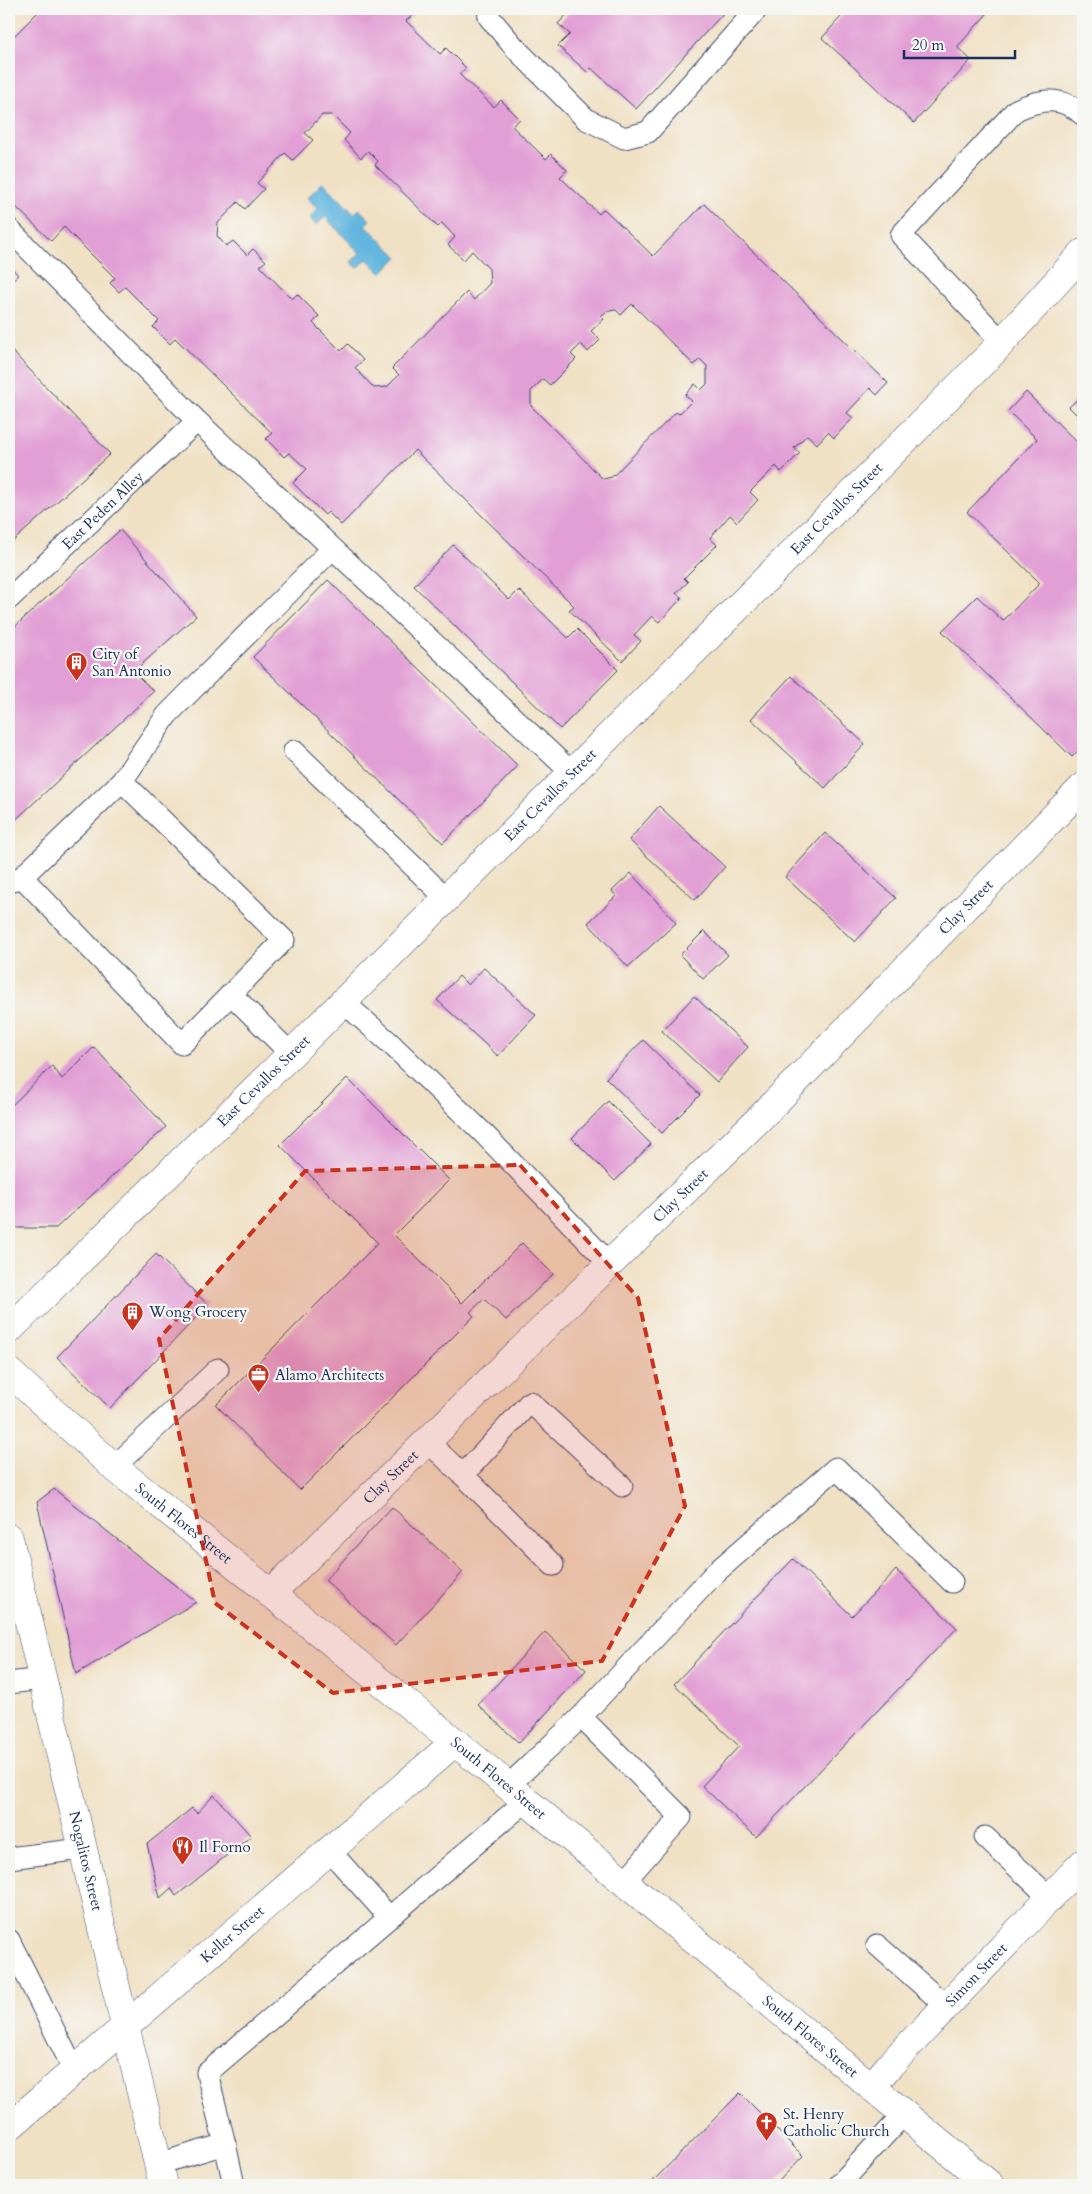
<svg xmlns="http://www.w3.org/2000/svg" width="1092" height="2194" viewBox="0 0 1092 2194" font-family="Cardo,serif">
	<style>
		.water { fill: #63b7df; stroke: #3f739e }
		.building { fill: #e29fd5; fill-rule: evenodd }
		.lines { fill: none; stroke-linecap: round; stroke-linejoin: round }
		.service-casing { stroke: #3b4a6d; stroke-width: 23 }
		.minor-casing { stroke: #3b4a6d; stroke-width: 29 }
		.tertiary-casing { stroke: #3b4a6d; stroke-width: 29 }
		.secondary-casing { stroke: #3b4a6d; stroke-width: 29 }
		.service { stroke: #fff; stroke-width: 21 }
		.minor { stroke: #fff; stroke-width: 28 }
		.tertiary { stroke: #fff; stroke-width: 28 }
		.secondary { stroke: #fff; stroke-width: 28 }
		.marked { fill: #c8321e; fill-opacity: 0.2; stroke: #c8321e; stroke-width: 4; stroke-dasharray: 10 6; stroke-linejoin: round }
		.labels { text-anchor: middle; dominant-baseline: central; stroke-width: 4.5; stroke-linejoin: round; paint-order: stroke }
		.street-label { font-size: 15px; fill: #1b2f5e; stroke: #f6f6f2 }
		.poi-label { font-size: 15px; fill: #1b2f5e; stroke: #f6f6f2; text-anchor: start }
	</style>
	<rect width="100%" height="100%" fill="#f6f6f2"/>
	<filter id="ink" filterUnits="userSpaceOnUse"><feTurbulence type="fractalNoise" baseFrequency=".02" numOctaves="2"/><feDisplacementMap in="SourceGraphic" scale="10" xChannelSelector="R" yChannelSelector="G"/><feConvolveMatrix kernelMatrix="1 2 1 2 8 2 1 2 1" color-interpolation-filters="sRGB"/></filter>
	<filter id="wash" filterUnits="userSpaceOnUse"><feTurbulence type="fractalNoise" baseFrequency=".0096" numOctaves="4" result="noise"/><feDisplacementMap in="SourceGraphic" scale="20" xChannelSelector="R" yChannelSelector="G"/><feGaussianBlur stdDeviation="1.12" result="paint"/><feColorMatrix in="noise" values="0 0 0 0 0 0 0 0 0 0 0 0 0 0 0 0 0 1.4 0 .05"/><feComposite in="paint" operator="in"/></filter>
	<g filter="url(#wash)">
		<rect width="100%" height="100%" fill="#f0e1c5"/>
		<!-- water -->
		<path class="water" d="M 323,182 L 354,214 L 359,209 L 370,220 L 365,225 L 398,257 L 381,273 L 367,259 L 358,268 L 351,262 L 360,253 L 325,217 L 316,225 L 310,218 L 318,209 L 307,198 Z"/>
		<g id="blocks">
			<!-- building -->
			<path class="building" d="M 41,9 L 406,9 L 413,15 L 406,21 L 440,54 L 446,48 L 466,68 L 459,74 L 494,107 L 501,100 L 520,119 L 512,126 L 546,159 L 551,154 L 567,170 L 560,177 L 599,214 L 604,209 L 653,256 L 704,204 L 888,383 L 877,395 L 870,388 L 847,413 L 853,418 L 834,438 L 828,432 L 817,444 L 807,435 L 794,448 L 800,453 L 781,472 L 776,466 L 750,492 L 758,500 L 737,522 L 730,515 L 710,538 L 717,545 L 684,578 L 688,582 L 676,593 L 682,598 L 659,622 L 652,616 L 634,635 L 641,641 L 622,661 L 569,610 L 574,606 L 415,450 L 341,525 L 328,512 L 325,515 L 293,483 L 307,469 L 289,453 L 284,457 L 266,439 L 272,433 L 175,338 L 170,344 L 153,327 L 159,321 L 125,287 L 119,292 L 110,283 L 115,278 L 64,227 L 51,241 L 9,200 L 9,41 ZM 322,115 L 332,115 L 350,133 L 344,140 L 361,158 L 368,151 L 378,161 L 375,165 L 438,227 L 442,223 L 455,237 L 448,245 L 464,260 L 472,251 L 489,269 L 490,283 L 474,300 L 467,292 L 392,368 L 399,375 L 387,387 L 374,388 L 355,368 L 363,360 L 348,344 L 341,351 L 313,323 L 319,316 L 297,294 L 292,299 L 260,266 L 266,261 L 253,249 L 247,255 L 233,241 L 226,246 L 217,236 L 218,223 L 238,202 L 245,209 L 264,189 L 257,183 L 285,153 L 293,160 L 313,140 L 305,133 ZM 632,304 L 694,365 L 700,359 L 707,366 L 707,384 L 701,390 L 695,384 L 685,395 L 692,401 L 679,414 L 676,412 L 612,477 L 603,479 L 531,406 L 531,391 L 543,379 L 550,385 L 576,359 L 571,354 L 581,344 L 588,352 L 600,340 L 591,331 L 604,319 L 601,316 L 607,311 L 616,310 L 621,315 Z
				M 572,9 L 727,9 L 636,109 L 591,68 L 587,72 L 558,46 L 570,34 L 558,24 Z
				M 848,9 L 981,9 L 987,14 L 957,47 L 971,60 L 914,123 L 822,38 Z
				M 9,265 L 18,275 L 9,283 Z
				M 9,348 L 110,454 L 9,545 Z
				M 1026,392 L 1083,448 L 1083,745 L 1072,757 L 942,631 L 977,596 L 1003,621 L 1040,583 L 967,512 L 1037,439 L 1008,411 Z
				M 1083,394 L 1083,421 L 1069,407 Z
				M 120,530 L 196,616 L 133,672 L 154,691 L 9,826 L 9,632 Z
				M 453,545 L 509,600 L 519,590 L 568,638 L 577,629 L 618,670 L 560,729 L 414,586 Z
				M 328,580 L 518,766 L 443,843 L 253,657 Z
				M 791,676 L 865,744 L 825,788 L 751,719 Z
				M 659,806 L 725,867 L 695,900 L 629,840 Z
				M 825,833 L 896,898 L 855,942 L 785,877 Z
				M 631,873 L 676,923 L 628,967 L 588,923 L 616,896 L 612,891 Z
				M 704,931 L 728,955 L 703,979 L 680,955 Z
				M 484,968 L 536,1015 L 498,1056 L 437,1000 L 459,976 L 468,985 Z
				M 694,996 L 748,1047 L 717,1082 L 662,1031 Z
				M 643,1040 L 700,1095 L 662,1133 L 606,1078 Z
				M 94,1047 L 166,1127 L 56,1228 L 17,1228 L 9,1221 L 9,1108 L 52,1066 L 62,1079 Z
				M 347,1078 L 449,1180 L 394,1235 L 462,1303 L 522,1243 L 553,1274 L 506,1320 L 484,1299 L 470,1312 L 474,1316 L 300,1490 L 216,1405 L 378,1243 L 280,1145 Z
				M 608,1101 L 651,1144 L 615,1181 L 572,1138 Z
				M 156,1254 L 208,1305 L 110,1408 L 57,1357 Z
				M 54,1489 L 196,1602 L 76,1674 L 37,1502 Z
				M 392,1507 L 463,1572 L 396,1645 L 325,1580 Z
				M 793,1559 L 852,1616 L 896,1570 L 957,1628 L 756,1837 L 702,1786 L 739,1746 L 674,1684 Z
				M 545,1632 L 586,1670 L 519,1743 L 478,1705 Z
				M 214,1795 L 251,1836 L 176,1896 L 171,1888 L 160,1898 L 147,1844 L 192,1808 L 197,1813 Z
				M 740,2093 L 803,2156 L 775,2185 L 649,2185 Z"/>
		</g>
	</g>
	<g filter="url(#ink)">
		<use href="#blocks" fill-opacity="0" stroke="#3b4a6d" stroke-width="1"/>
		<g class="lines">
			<defs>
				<g id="service">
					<path d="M 488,9 L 489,17 L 516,49 L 586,119 L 624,138 L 648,132 L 757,9"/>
					<path d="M 9,229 L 197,421 L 572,773"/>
					<path d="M 1002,342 L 901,235 L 1016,110 C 1041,99 1061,95 1083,115"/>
					<path id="s1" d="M 9,599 L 197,421"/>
					<path d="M 294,751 L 446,898"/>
					<path d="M 22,877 L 182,1044 L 284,940 L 122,781"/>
					<path d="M 9,882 L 22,877 L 122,781 L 167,715 L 332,549"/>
					<path d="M 231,994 L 291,1054"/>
					<path d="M 342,1001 L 391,1044 L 482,1132 L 610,1264"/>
					<path d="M 427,1441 L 463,1475 L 530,1402 L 622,1486"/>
					<path d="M 114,1467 L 218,1369"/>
					<path d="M 463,1475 L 553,1565"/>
					<path d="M 9,1683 L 42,1679"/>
					<path d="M 581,1717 L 715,1573 L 836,1468 L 952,1582"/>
					<path d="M 508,1786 L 581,1717 L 681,1817 L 624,1882"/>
					<path d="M 985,1837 L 1050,1898"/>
					<path d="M 329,1850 L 389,1917"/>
					<path d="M 9,1858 L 82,1849"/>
					<path d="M 9,1940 L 75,2072"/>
					<path d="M 877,1945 L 946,2006"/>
					<path d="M 225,2144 L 207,2073 L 526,1801"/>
					<path d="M 158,2164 L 225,2144 L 234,2185"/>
					<path d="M 839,2185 L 904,2114"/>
				</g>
				<g id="minor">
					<path id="s2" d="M 270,1594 L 761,1117 L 1083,787"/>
					<path id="s3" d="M 871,2087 L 889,2066 L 1083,1863"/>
					<path id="s4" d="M 9,2127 L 455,1742"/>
				</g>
				<g id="tertiary">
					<path id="s5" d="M 9,1330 L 291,1054 L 994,351 L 1083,253"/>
				</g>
				<g id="secondary">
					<path id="s6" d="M 9,1372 L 114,1467 L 455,1742 L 990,2185"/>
					<path id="s7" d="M 9,1538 L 163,2185"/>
				</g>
			</defs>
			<!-- service casing -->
			<use href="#service" class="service-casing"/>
			<!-- minor casing -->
			<use href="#minor" class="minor-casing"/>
			<!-- tertiary casing -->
			<use href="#tertiary" class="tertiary-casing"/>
			<!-- secondary casing -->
			<use href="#secondary" class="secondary-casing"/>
			<!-- service -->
			<use href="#service" class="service"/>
			<!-- minor -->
			<use href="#minor" class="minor"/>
			<!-- tertiary -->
			<use href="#tertiary" class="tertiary"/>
			<!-- secondary -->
			<use href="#secondary" class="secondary"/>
		</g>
	</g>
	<!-- marked area -->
	<path class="marked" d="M 520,1165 L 638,1298 L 685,1506 L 602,1661 L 333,1693 L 215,1603 L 159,1339 L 305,1171 Z"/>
	<!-- icons -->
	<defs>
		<symbol id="building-pin" viewBox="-11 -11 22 30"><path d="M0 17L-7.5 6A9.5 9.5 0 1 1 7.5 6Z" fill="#c8321e" stroke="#f6f6f2"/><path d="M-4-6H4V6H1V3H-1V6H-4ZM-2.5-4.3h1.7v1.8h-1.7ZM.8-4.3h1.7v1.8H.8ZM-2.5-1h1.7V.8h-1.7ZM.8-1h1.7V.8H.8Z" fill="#fff"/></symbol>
		<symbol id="office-pin" viewBox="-11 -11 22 30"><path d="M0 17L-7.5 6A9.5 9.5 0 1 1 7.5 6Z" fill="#c8321e" stroke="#f6f6f2"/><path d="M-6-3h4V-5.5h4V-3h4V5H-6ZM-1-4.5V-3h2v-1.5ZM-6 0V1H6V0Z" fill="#fff"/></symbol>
		<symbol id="restaurant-pin" viewBox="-11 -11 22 30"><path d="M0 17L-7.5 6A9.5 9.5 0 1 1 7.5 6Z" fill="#c8321e" stroke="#f6f6f2"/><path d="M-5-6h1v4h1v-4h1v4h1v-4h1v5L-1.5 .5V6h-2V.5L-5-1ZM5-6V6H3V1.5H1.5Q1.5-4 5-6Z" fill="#fff"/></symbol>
		<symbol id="church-pin" viewBox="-11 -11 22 30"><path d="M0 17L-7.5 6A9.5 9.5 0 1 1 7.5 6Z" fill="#c8321e" stroke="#f6f6f2"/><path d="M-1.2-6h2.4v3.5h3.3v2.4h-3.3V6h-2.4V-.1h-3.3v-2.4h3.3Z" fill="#fff"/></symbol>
	</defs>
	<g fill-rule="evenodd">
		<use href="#building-pin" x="64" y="650" width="25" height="34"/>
		<use href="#building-pin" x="120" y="1300" width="25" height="34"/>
		<use href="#office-pin" x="246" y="1362" width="25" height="34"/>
		<use href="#restaurant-pin" x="170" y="1834" width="25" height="34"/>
		<use href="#church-pin" x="754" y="2110" width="25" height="34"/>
	</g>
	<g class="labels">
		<!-- street labels -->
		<g class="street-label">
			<text stroke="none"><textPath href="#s5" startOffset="1166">East Cevallos Street</textPath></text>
			<text stroke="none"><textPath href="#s1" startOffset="129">East Peden Alley</textPath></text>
			<text stroke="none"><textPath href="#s5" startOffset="761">East Cevallos Street</textPath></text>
			<text stroke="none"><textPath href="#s2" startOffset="978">Clay Street</textPath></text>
			<text stroke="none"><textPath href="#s5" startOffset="356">East Cevallos Street</textPath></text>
			<text stroke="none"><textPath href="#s2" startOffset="572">Clay Street</textPath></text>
			<text stroke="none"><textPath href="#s2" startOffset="168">Clay Street</textPath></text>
			<text stroke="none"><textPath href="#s6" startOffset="231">South Flores Street</textPath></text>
			<text stroke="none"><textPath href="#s6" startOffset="636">South Flores Street</textPath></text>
			<text stroke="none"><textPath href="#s7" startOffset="332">Nogalitos Street</textPath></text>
			<text stroke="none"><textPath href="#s4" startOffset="295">Keller Street</textPath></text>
			<text stroke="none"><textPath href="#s3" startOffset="154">Simon Street</textPath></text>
			<text stroke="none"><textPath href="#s6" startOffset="1041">South Flores Street</textPath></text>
		</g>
		<!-- poi labels -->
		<g class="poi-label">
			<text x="92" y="654">City of<tspan x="92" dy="17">San Antonio</tspan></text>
			<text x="149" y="1312">Wong Grocery</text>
			<text x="275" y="1375">Alamo Architects</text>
			<text x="199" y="1847">Il Forno</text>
			<text x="783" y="2114">St. Henry<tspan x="783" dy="17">Catholic Church</tspan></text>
		</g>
	</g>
	<!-- margin -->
	<rect width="1092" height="2194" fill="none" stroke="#f6f6f2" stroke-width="30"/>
	<!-- scale -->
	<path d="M904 50v8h111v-8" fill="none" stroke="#1b2f5e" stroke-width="2.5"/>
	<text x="912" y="50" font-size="15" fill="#1b2f5e" stroke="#f6f6f2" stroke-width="4" paint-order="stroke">20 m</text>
</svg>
